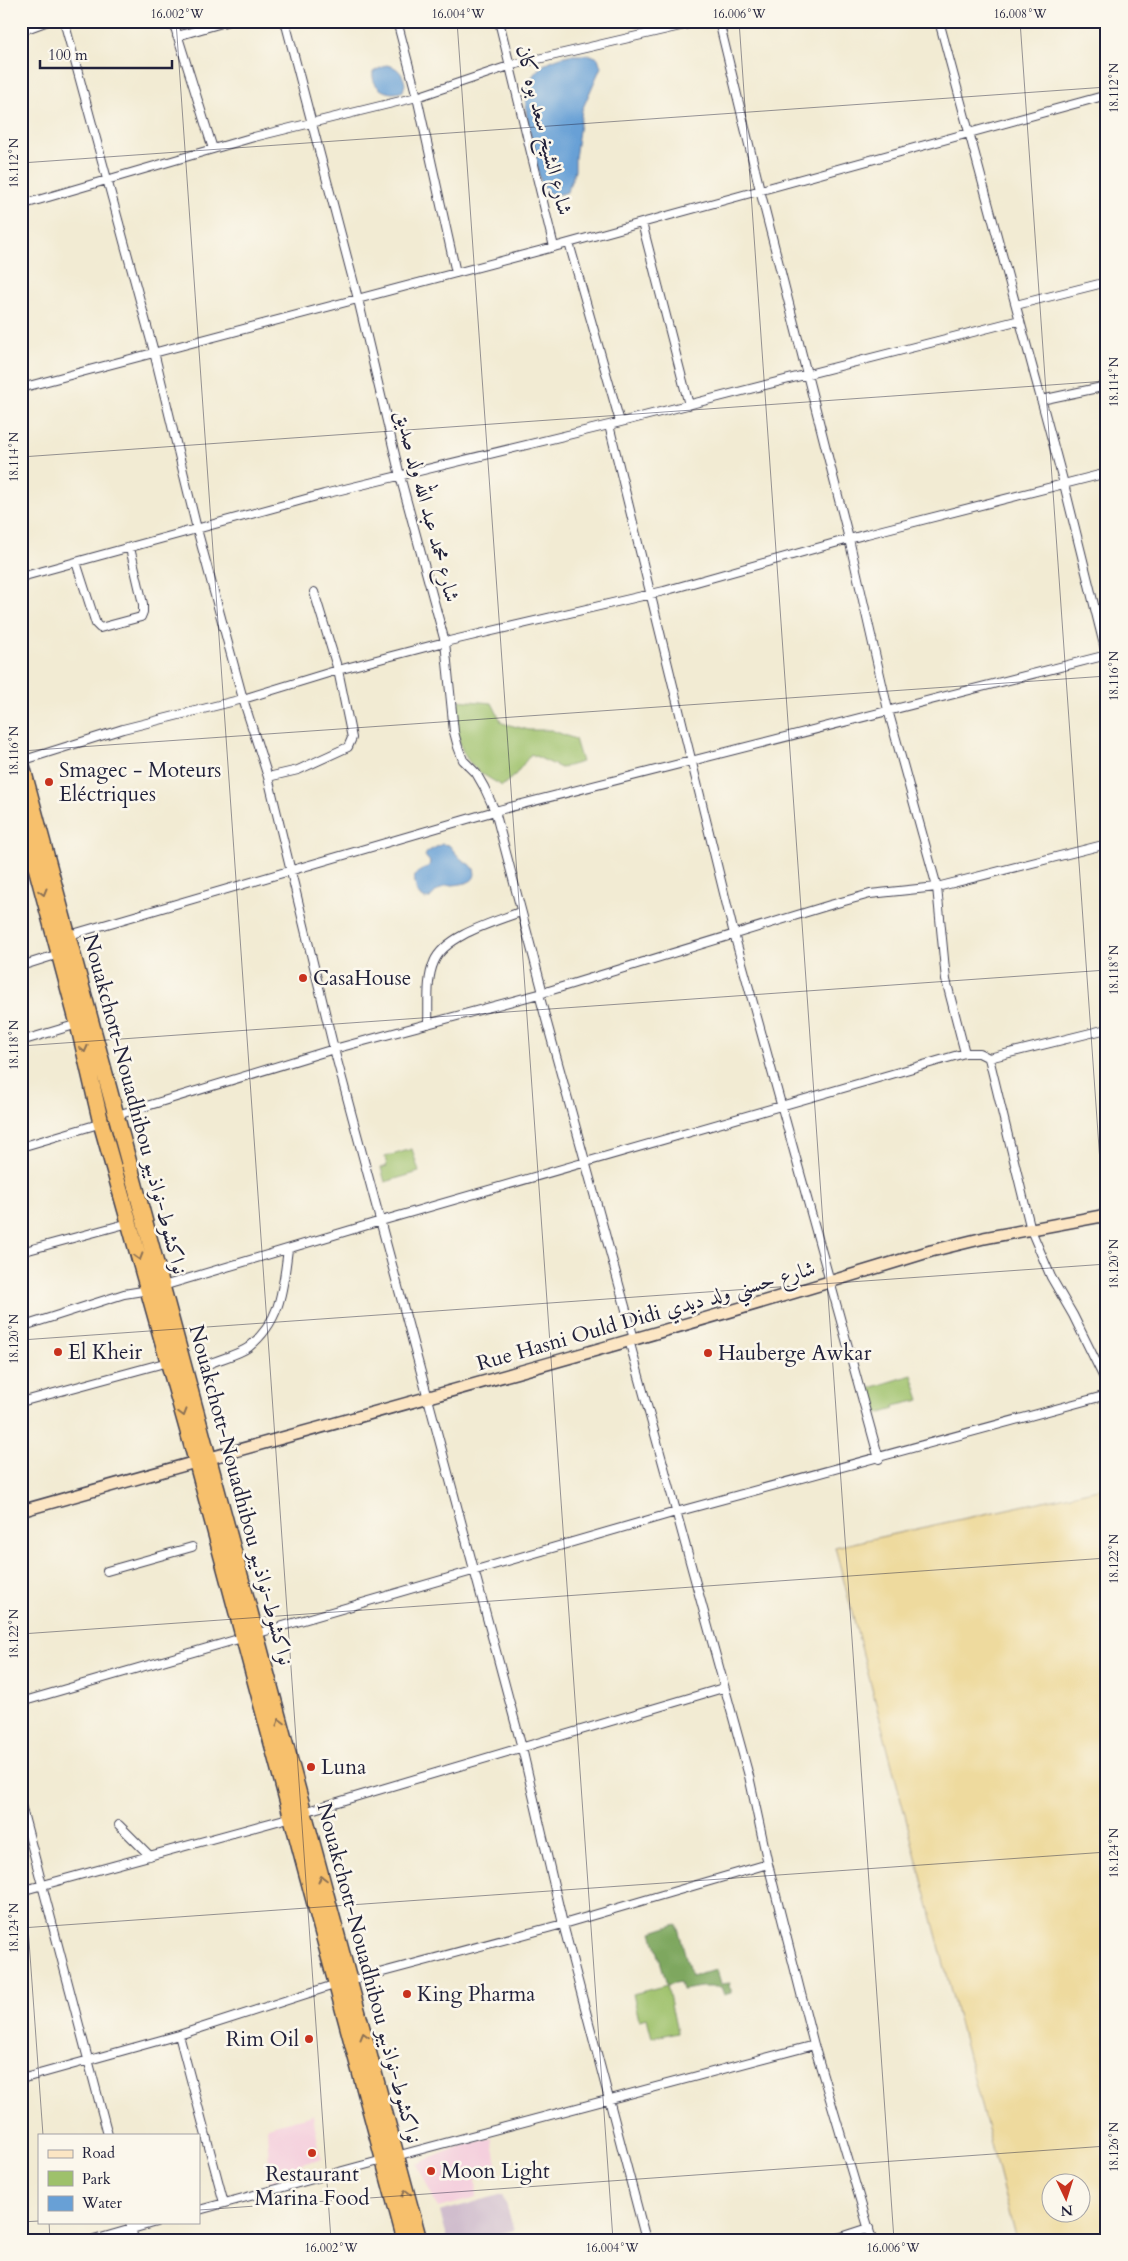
<svg xmlns="http://www.w3.org/2000/svg" width="1128" height="2261" viewBox="0 0 1128 2261" font-family="Cardo,Amiri,serif">
	<style>
		.built { fill: #f4cfdd }
		.industrial { fill: #d0bdcd }
		.green { fill: #9ec16b; stroke: #607253 }
		.forest { fill: #7ea75f; stroke: #50644d }
		.sand { fill: #eeda9e; stroke: #887e6c; fill-rule: evenodd }
		.water { fill: #68a0d6; stroke: #456188 }
		.lines { fill: none; stroke-linecap: round; stroke-linejoin: round }
		.street-casing { stroke: #414052; stroke-width: 10 }
		.secondary-casing { stroke: #414052; stroke-width: 14 }
		.highway-casing { stroke: #414052; stroke-width: 18 }
		.street { stroke: #fff; stroke-width: 8 }
		.secondary { stroke: #fce6c4; stroke-width: 11 }
		.highway { stroke: #f7c06c; stroke-width: 15 }
		.oneway { stroke: #8c7154 }
		.ticks { fill: none; stroke: #22223b; stroke-width: 1; stroke-opacity: 0.45 }
		.poi-dot { fill: #c8321e; stroke: #fbf7ec; stroke-width: 2 }
		.labels { text-anchor: middle; dominant-baseline: central; stroke-width: 5; stroke-linejoin: round; paint-order: stroke }
		.street-label { font-size: 21px; fill: #22223b; stroke: #fbf7ec }
		.poi-label { font-size: 21px; fill: #22223b; stroke: #fbf7ec; text-anchor: start }
		.neatline { fill: none; stroke: #22223b; stroke-width: 2 }
		.ticks-label { font-size: 12px; text-anchor: middle; fill: #22223b }
	</style>
	<rect width="100%" height="100%" fill="#fbf7ec"/>
	<filter id="ink" filterUnits="userSpaceOnUse"><feTurbulence type="fractalNoise" baseFrequency=".02" numOctaves="2"/><feDisplacementMap in="SourceGraphic" scale="10" xChannelSelector="R" yChannelSelector="G"/><feConvolveMatrix kernelMatrix="1 2 1 2 8 2 1 2 1" color-interpolation-filters="sRGB"/></filter>
	<filter id="wash" filterUnits="userSpaceOnUse"><feTurbulence type="fractalNoise" baseFrequency=".0096" numOctaves="4" result="noise"/><feDisplacementMap in="SourceGraphic" scale="20" xChannelSelector="R" yChannelSelector="G"/><feGaussianBlur stdDeviation="1.12" result="paint"/><feColorMatrix in="noise" values="0 0 0 0 0 0 0 0 0 0 0 0 0 0 0 0 0 1.4 0 .05"/><feComposite in="paint" operator="in"/></filter>
	<g filter="url(#wash)">
		<rect width="100%" height="100%" fill="#f2ebd3"/>
		<!-- built -->
		<path class="built" d="M 313,2115 L 321,2159 L 301,2164 L 304,2174 L 270,2182 L 267,2127 Z
			M 492,2138 L 498,2168 L 484,2172 L 476,2177 L 477,2198 L 438,2208 L 417,2164 L 463,2145 Z"/>
		<!-- industrial -->
		<path class="industrial" d="M 503,2194 L 514,2230 L 477,2240 L 448,2240 L 440,2212 Z"/>
		<!-- green -->
		<path class="green" d="M 457,700 L 492,703 L 502,723 L 529,730 L 551,730 L 575,739 L 582,762 L 561,768 L 531,754 L 515,775 L 502,786 C 493,780 480,774 473,766 C 456,749 455,723 457,700 Z
			M 412,1149 L 419,1172 L 385,1182 L 381,1168 L 387,1166 L 385,1157 Z
			M 912,1375 L 920,1400 L 894,1406 L 895,1409 L 878,1414 L 870,1388 Z
			M 667,1985 L 677,2032 L 652,2038 L 647,2018 L 639,2020 L 633,1994 Z"/>
		<!-- forest -->
		<path class="forest" d="M 677,1924 L 691,1976 L 717,1970 L 721,1984 L 730,1983 L 729,1987 L 731,1989 L 731,1993 L 724,1995 L 721,1987 L 701,1987 L 682,1990 L 680,1982 L 667,1985 L 652,1932 Z"/>
		<!-- sand -->
		<path class="sand" d="M 1107,1487 L 1107,2240 L 1016,2240 L 835,1547 ZM 1050,2184 L 1080,2184 L 1080,2214 L 1050,2214 Z"/>
		<!-- water -->
		<path class="water" d="M 569,55 L 591,55 L 598,58 L 601,67 L 582,110 L 575,158 L 575,171 L 567,192 C 561,195 551,196 546,190 C 538,182 537,164 535,154 C 524,111 512,67 569,55 Z
			M 386,65 C 397,66 403,73 405,84 L 403,91 C 389,97 371,89 373,72 Z
			M 442,844 L 449,845 C 454,851 459,858 465,862 C 468,864 472,865 474,869 C 480,886 454,884 445,886 C 440,888 434,893 430,898 L 425,899 L 417,893 L 414,878 L 417,873 L 429,866 L 430,862 L 425,856 L 427,852 Z"/>
	</g>
	<g filter="url(#ink)">
		<g class="lines">
			<defs>
				<path id="street" d="M 64,21 L 154,352 L 197,529 L 243,699 L 268,777 L 334,1049 L 522,1748 L 563,1924 L 646,2240
					M 173,21 L 213,149
					M 285,21 L 358,299 L 400,476 L 445,642 L 454,732 L 458,747 L 463,760 L 476,773 L 484,787 L 495,811 L 543,993
					M 397,21 L 417,97 L 456,273
					M 499,21 L 554,247
					M 719,21 L 760,190 L 849,539 L 888,710 L 937,887 L 946,980 L 965,1053
					M 939,21 L 1064,484 L 1107,657
					M 21,31 L 48,21
					M 177,36 L 229,21
					M 21,205 L 254,137 L 417,97 L 512,65 L 702,21
					M 642,223 L 689,405
					M 569,243 L 620,422
					M 1016,305 L 1107,282
					M 21,388 L 554,247 L 1107,95
					M 1041,400 L 1107,386
					M 609,425 L 734,934 L 879,1459
					M 76,562 L 96,624 L 100,628 L 141,617 L 143,612 L 143,604 L 130,548
					M 21,577 L 324,494 L 609,425 L 1020,320
					M 21,761 L 123,729 L 243,699 L 338,670 L 445,642 L 664,591 L 867,534 L 1107,473
					M 268,777 L 298,770 L 348,747 L 352,738 L 338,670 L 314,592
					M 66,936 L 495,811 L 1107,655
					M 21,966 L 59,954
					M 539,994 L 634,1339
					M 428,1024 C 429,1004 426,980 434,962 C 445,935 495,922 520,912
					M 21,1041 L 78,1024
					M 989,1058 L 1031,1230 L 1051,1277 L 1073,1315 L 1107,1384
					M 114,1116 L 334,1049 L 539,994 L 830,905 L 870,894 L 937,887 L 1107,844
					M 21,1147 L 102,1123
					M 21,1252 L 129,1223
					M 163,1286 L 381,1221 L 965,1053 L 979,1053 L 989,1058 L 1107,1029
					M 21,1327 L 124,1294 L 149,1290
					M 629,1340 L 749,1776 L 768,1864 L 814,2045 L 872,2240
					M 206,1365 C 219,1359 238,1355 249,1347 C 282,1320 283,1287 288,1249
					M 21,1402 L 168,1362
					M 107,1571 L 192,1547
					M 21,1702 L 676,1512 L 1107,1395
					M 21,1805 L 108,2135
					M 304,1812 L 723,1688
					M 119,1825 L 150,1856
					M 21,1891 L 292,1817
					M 349,1981 L 563,1924 L 768,1864
					M 179,2035 L 224,2203
					M 21,2079 L 179,2035 L 337,1984
					M 396,2156 L 814,2045
					M 199,2210 L 383,2160
					M 130,2222 L 134,2240
					M 94,2240 L 156,2222
					M 832,2240 L 869,2228"/>
				<path id="secondary" d="M 21,1511 C 325,1425 630,1344 931,1251 L 984,1238 L 1107,1215"/>
				<path id="highway" d="M 21,762 L 419,2240
					M 21,811 L 78,1024 L 101,1123 L 196,1460 L 405,2240"/>
			</defs>
			<!-- street casing -->
			<use href="#street" class="street-casing"/>
			<!-- secondary casing -->
			<use href="#secondary" class="secondary-casing"/>
			<!-- highway casing -->
			<use href="#highway" class="highway-casing"/>
			<!-- street -->
			<use href="#street" class="street"/>
			<!-- secondary -->
			<use href="#secondary" class="secondary"/>
			<!-- highway -->
			<use href="#highway" class="highway"/>
		</g>
		<!-- one-way arrows -->
		<defs><path id="oneway-chevron" d="M-2-3.5L2.5 0L-2 3.5" fill="none" stroke-width="1.6" stroke-linecap="round" stroke-linejoin="round" transform="scale(1.25)"/></defs>
		<g class="oneway">
			<use href="#oneway-chevron" transform="translate(43 892) rotate(75)"/>
			<use href="#oneway-chevron" transform="translate(84 1049) rotate(76)"/>
			<use href="#oneway-chevron" transform="translate(139 1257) rotate(73)"/>
			<use href="#oneway-chevron" transform="translate(183 1413) rotate(74)"/>
			<use href="#oneway-chevron" transform="translate(280 1722) rotate(-105)"/>
			<use href="#oneway-chevron" transform="translate(322 1879) rotate(-105)"/>
			<use href="#oneway-chevron" transform="translate(364 2036) rotate(-105)"/>
			<use href="#oneway-chevron" transform="translate(406 2193) rotate(-105)"/>
		</g>
	</g>
	<!-- ticks -->
	<path class="ticks" d="M 176,21 L 331,2240M 457,21 L 613,2240M 739,21 L 894,2240M 1020,21 L 1107,1262M 21,163 L 1107,87M 21,457 L 1107,381M 21,751 L 1107,676M 21,1046 L 1107,970M 21,1340 L 1107,1264M 21,1634 L 1107,1558M 21,1830 L 43,2135M 21,1928 L 1107,1852M 199,2210 L 1107,2146M 21,2222 L 39,2221M 49,2222 L 50,2240"/>
	<!-- markers -->
	<g class="poi-dot">
		<circle cx="49" cy="782" r="5"/>
		<circle cx="303" cy="978" r="5"/>
		<circle cx="58" cy="1352" r="5"/>
		<circle cx="708" cy="1353" r="5"/>
		<circle cx="311" cy="1767" r="5"/>
		<circle cx="407" cy="1994" r="5"/>
		<circle cx="309" cy="2039" r="5"/>
		<circle cx="312" cy="2153" r="5"/>
		<circle cx="431" cy="2171" r="5"/>
	</g>
	<g class="labels">
		<!-- street labels -->
		<g class="street-label">
			<text transform="translate(544 130) rotate(76)">شارع الشيخ سعد بوه كان</text>
			<text transform="translate(427 506) rotate(75)">شارع محمد عبد الله ولد صديق</text>
			<text transform="translate(135 1104) rotate(75)">Nouakchott-Nouadhibou نواكشوط-نواذيبو</text>
			<text transform="translate(646 1316) rotate(-16)">Rue Hasni Ould Didi شارع حسني ولد ديدي</text>
			<text transform="translate(241 1495) rotate(75)">Nouakchott-Nouadhibou نواكشوط-نواذيبو</text>
			<text transform="translate(369 1973) rotate(75)">Nouakchott-Nouadhibou نواكشوط-نواذيبو</text>
		</g>
		<!-- poi labels -->
		<g class="poi-label">
			<text x="59" y="770">Smagec - Moteurs<tspan x="59" dy="24">Eléctriques</tspan></text>
			<text x="313" y="978">CasaHouse</text>
			<text x="68" y="1352">El Kheir</text>
			<text x="718" y="1353">Hauberge Awkar</text>
			<text x="321" y="1767">Luna</text>
			<text x="417" y="1994">King Pharma</text>
			<text x="299" y="2039" text-anchor="end">Rim Oil</text>
			<text x="441" y="2171">Moon Light</text>
			<text x="312" y="2174" text-anchor="middle">Restaurant<tspan x="312" dy="24">Marina Food</tspan></text>
		</g>
	</g>
	<!-- margin -->
	<rect width="1128" height="2261" fill="none" stroke="#fbf7ec" stroke-width="55"/>
	<!-- legend -->
	<rect x="38" y="2134" width="162" height="90" fill="#fbf7ec" stroke="#a4a2a5"/>
	<rect x="48" y="2150" width="25" height="8" fill="#fce6c4" stroke="#a4a2a5"/>
	<text x="82" y="2158" font-size="15" fill="#22223b">Road</text>
	<rect x="48" y="2171" width="25" height="15" fill="#9ec16b" stroke="#a4a2a5"/>
	<text x="82" y="2184" font-size="15" fill="#22223b">Park</text>
	<rect x="48" y="2196" width="25" height="15" fill="#68a0d6" stroke="#a4a2a5"/>
	<text x="82" y="2208" font-size="15" fill="#22223b">Water</text>
	<!-- north arrow -->
	<g transform="translate(1066 2198) rotate(176)"><circle r="24" fill="#fbf7ec" stroke="#a4a2a5"/>
	<path d="M0-4L9 19L0 12L-9 19Z" fill="#c8321e"/>
	<text y="-8" font-size="14" font-weight="bold" text-anchor="middle" fill="#22223b">N</text>
	</g>
	<!-- scale -->
	<path d="M40 60v8h132v-8" fill="none" stroke="#22223b" stroke-width="2.5"/>
	<text x="48" y="60" font-size="15" fill="#22223b" stroke="#fbf7ec" stroke-width="4" paint-order="stroke">100 m</text>
	<rect x="28" y="28" width="1072" height="2206" class="neatline"/>
	<g class="ticks-label">
		<text x="177" y="18">16.002°W</text>
		<text x="458" y="18">16.004°W</text>
		<text x="739" y="18">16.006°W</text>
		<text x="1020" y="18">16.008°W</text>
		<text transform="translate(1114 88) rotate(-90)" y="4">18.112°N</text>
		<text transform="translate(14 163) rotate(-90)" y="4">18.112°N</text>
		<text transform="translate(1114 382) rotate(-90)" y="4">18.114°N</text>
		<text transform="translate(14 457) rotate(-90)" y="4">18.114°N</text>
		<text transform="translate(1114 676) rotate(-90)" y="4">18.116°N</text>
		<text transform="translate(14 751) rotate(-90)" y="4">18.116°N</text>
		<text transform="translate(1114 970) rotate(-90)" y="4">18.118°N</text>
		<text transform="translate(14 1045) rotate(-90)" y="4">18.118°N</text>
		<text transform="translate(1114 1264) rotate(-90)" y="4">18.120°N</text>
		<text transform="translate(14 1339) rotate(-90)" y="4">18.120°N</text>
		<text transform="translate(1114 1559) rotate(-90)" y="4">18.122°N</text>
		<text transform="translate(14 1634) rotate(-90)" y="4">18.122°N</text>
		<text transform="translate(1114 1853) rotate(-90)" y="4">18.124°N</text>
		<text transform="translate(14 1928) rotate(-90)" y="4">18.124°N</text>
		<text transform="translate(1114 2147) rotate(-90)" y="4">18.126°N</text>
		<text x="331" y="2252">16.002°W</text>
		<text x="612" y="2252">16.004°W</text>
		<text x="893" y="2252">16.006°W</text>
	</g>
</svg>
